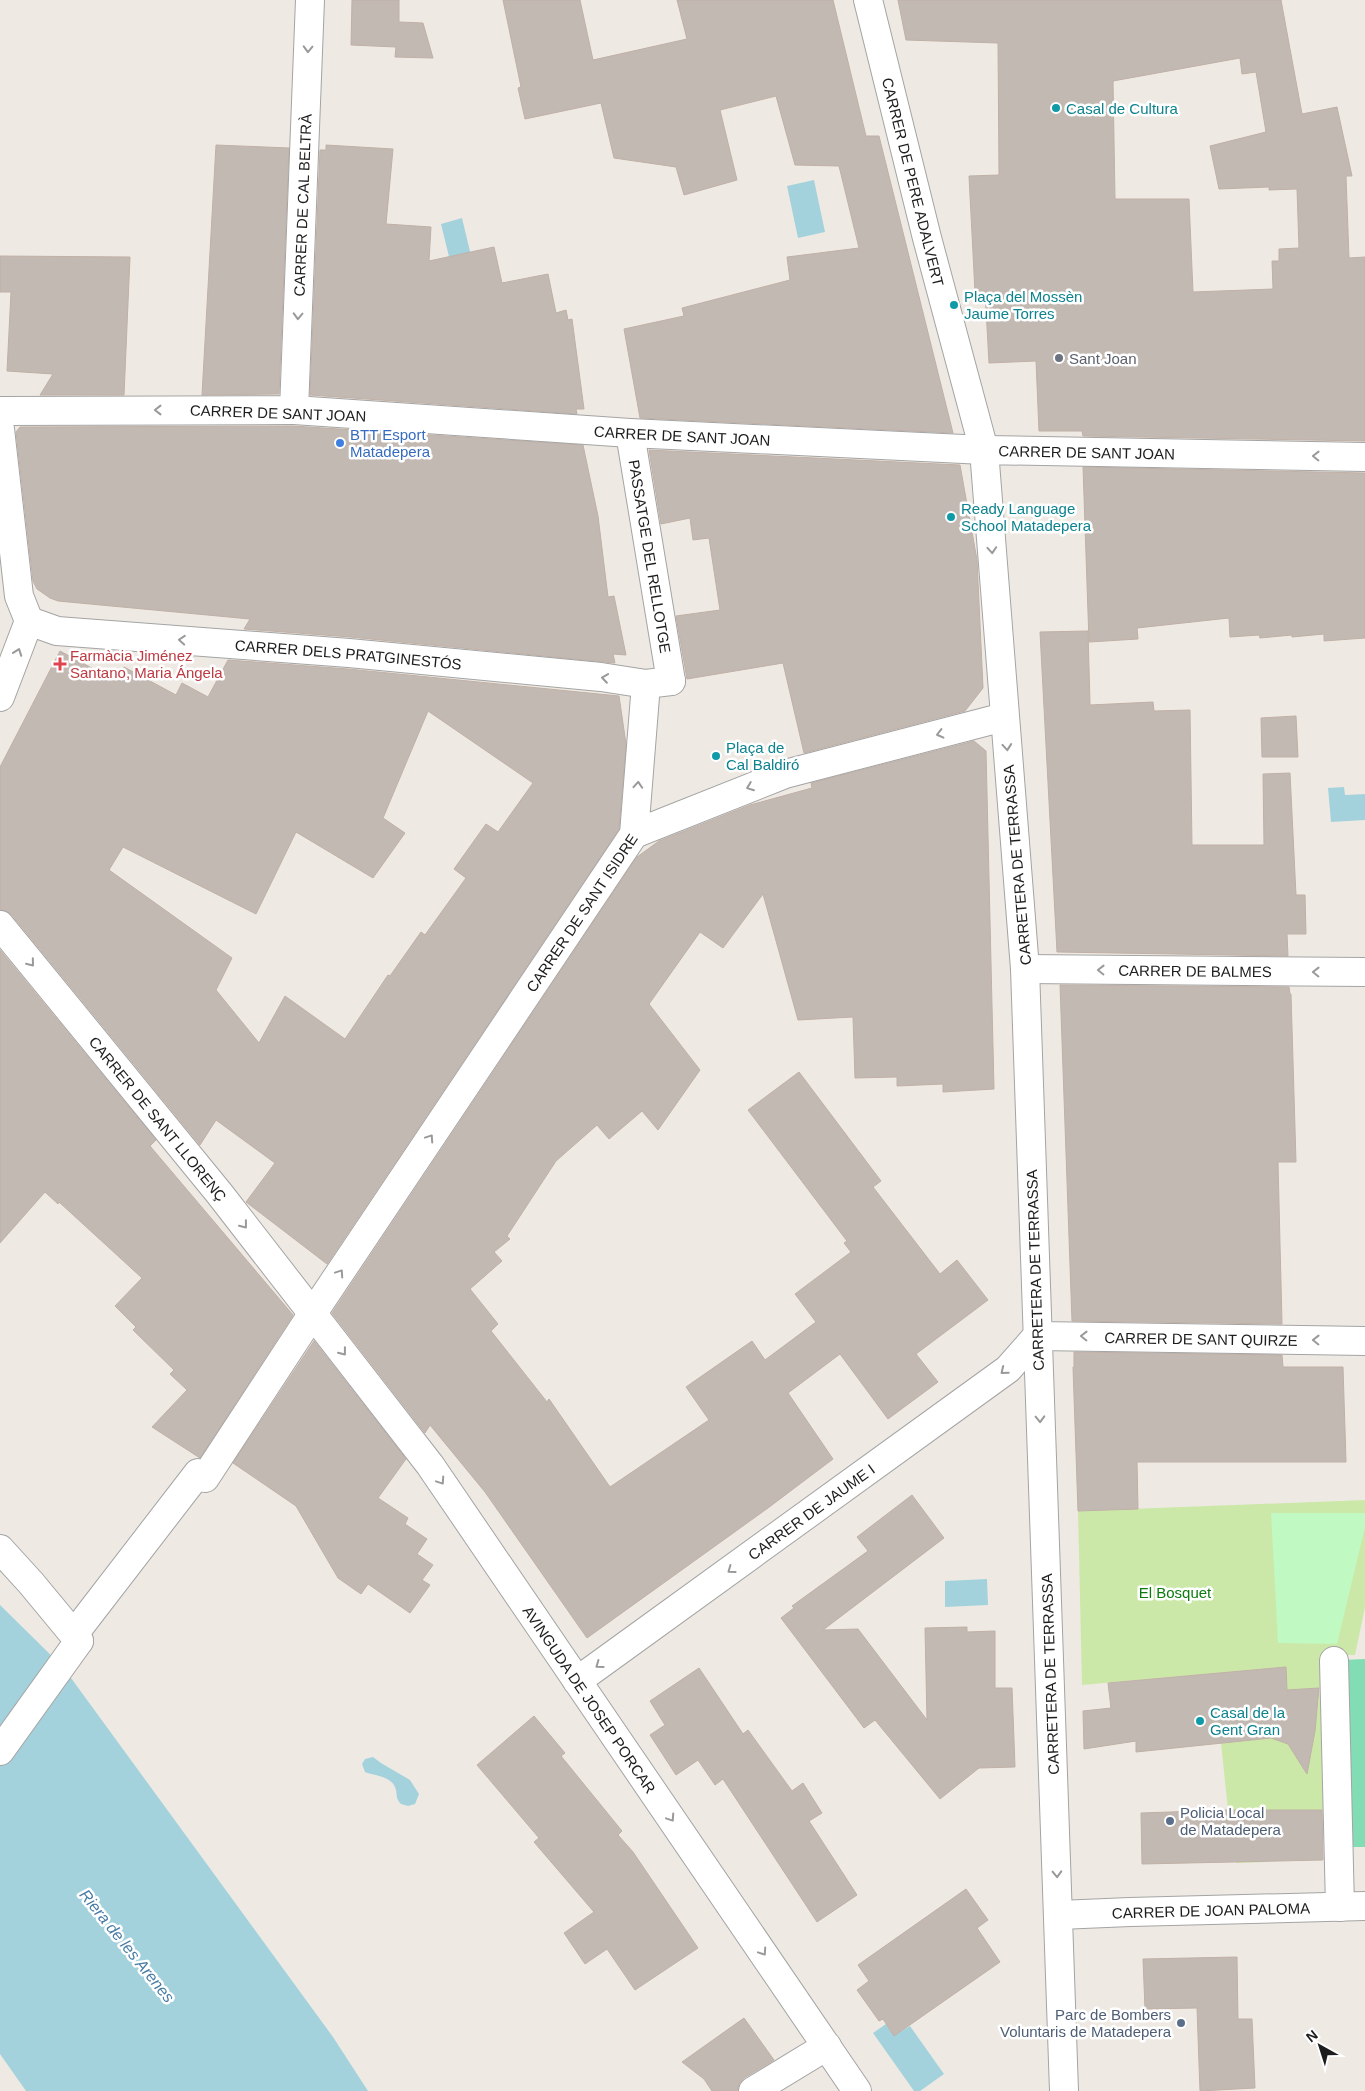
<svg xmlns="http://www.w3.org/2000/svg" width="1365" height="2091" viewBox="0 0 1365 2091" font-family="Helvetica,sans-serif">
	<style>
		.grass { fill: #cce8a9 }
		.park { fill: #c0f9c1 }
		.pitch { fill: #82ddb4 }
		.water { fill: #a4d2dc }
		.building { fill: #c3b9b3; stroke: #c0b0a6; fill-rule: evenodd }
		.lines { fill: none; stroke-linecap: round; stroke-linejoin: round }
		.pedestrian-casing { stroke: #a4a4a4; stroke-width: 30 }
		.minor-casing { stroke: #a4a4a4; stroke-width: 30 }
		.pedestrian { stroke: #fff; stroke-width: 28 }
		.minor { stroke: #fff; stroke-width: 28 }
		.oneway { stroke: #999 }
		.culture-dot { fill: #0f9aa8; stroke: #fff; stroke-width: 2 }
		.worship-dot { fill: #6b7280; stroke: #fff; stroke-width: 2 }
		.shop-dot { fill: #3f7fe0; stroke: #fff; stroke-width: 2 }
		.health-dot { fill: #e0444e; stroke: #fff; stroke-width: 2 }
		.service-dot { fill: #5c6f8a; stroke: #fff; stroke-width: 2 }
		.labels { text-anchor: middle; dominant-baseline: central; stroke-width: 5; stroke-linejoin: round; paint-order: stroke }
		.culture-label { font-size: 15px; fill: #0d838f; stroke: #fff; text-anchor: start }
		.street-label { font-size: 15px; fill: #1d1d1d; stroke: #fff }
		.worship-label { font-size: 15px; fill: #5b616d; stroke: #fff; text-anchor: start }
		.shop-label { font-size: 15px; fill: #366cbe; stroke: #fff; text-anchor: start }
		.health-label { font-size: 15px; fill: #be3a42; stroke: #fff; text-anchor: start }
		.park-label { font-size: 15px; fill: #0d7a0f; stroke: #fff }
		.service-label { font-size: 15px; fill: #4e5e75; stroke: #fff; text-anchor: start }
		.water-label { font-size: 16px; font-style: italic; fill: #487ba4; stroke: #fff }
	</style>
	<rect width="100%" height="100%" fill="#eeeae3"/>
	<!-- grass -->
	<path class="grass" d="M 1365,1500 L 1365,1607 L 1355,1655 L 1340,1655 L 1336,1810 L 1267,1811 L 1268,1862 L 1236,1863 L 1235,1835 L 1228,1810 L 1221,1743 L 1271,1738 L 1288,1744 L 1307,1773 L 1315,1731 L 1320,1688 L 1287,1690 L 1285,1667 L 1082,1685 L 1078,1511 Z"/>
	<!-- park -->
	<path class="park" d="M 1271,1513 L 1365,1513 L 1365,1527 L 1337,1644 L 1278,1643 Z"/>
	<!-- pitch -->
	<path class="pitch" d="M 1365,1659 L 1365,1847 L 1346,1847 L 1342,1660 Z"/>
	<!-- water -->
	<path class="water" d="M 814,180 L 825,232 L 798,238 L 787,186 Z
		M 462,218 L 473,264 L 452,269 L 441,224 Z
		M 1344,787 L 1345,795 L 1365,794 L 1365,820 L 1331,822 L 1328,788 Z
		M 987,1579 L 988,1605 L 945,1607 L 945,1581 Z
		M 0,1605 L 63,1667 L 333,2037 L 368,2091 L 26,2091 L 0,2054 Z
		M 373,1757 L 381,1763 L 410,1780 L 419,1794 L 415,1804 L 408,1806 L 401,1804 C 396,1799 397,1796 396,1790 C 393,1776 375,1776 365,1772 L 362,1764 L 365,1759 Z
		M 886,2024 L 895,2035 L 910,2026 L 944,2074 L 920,2091 L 914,2091 L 873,2033 Z"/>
	<!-- building -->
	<path class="building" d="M 352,0 L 399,0 L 399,22 L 423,23 L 433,58 L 395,57 L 396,47 L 351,45 Z
		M 503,0 L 580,0 L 593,60 L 687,39 L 677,0 L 833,0 L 866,136 L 879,136 L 953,433 L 640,418 L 624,329 L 684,316 L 682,308 L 790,280 L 787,257 L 859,248 L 839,166 L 795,165 L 776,96 L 720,110 L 737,180 L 684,195 L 676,167 L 614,158 L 601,103 L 525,119 L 518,88 L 521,87 Z
		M 898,0 L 1281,0 L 1302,114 L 1337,107 L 1352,176 L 1346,176 L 1349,258 L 1365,257 L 1365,441 L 1083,436 L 1082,431 L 1039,431 L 1036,361 L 989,363 L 985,291 L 975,292 L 969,176 L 999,175 L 998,43 L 906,40 ZM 1240,58 L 1242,74 L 1256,72 L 1266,132 L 1210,146 L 1219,189 L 1269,187 L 1269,190 L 1297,189 L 1299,248 L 1279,249 L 1279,261 L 1272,261 L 1273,289 L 1193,292 L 1189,199 L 1115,199 L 1113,81 Z
		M 216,145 L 289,148 L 279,394 L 202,395 Z
		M 326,145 L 393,149 L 386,224 L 431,227 L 429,261 L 494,247 L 502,283 L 548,274 L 556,313 L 566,310 L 568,320 L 572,319 L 584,409 L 576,409 L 577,414 L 310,395 L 320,150 L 326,150 Z
		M 0,256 L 130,257 L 124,395 L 40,395 L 53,374 L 7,371 L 11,292 L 0,292 Z
		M 293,426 L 583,445 L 598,516 L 608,597 L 614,596 L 626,655 L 613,654 L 615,663 L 350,637 L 244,629 L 250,619 L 58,601 L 50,598 L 37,589 L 33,581 L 16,432 L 20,427 Z
		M 649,450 L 960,465 L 977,560 L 983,688 L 965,711 L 804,753 L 783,663 L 687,679 L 676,616 L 720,610 L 709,538 L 693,540 L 690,518 L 661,524 Z
		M 1083,467 L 1365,473 L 1365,638 L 1324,641 L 1324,634 L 1292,637 L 1292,635 L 1260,638 L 1259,635 L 1230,637 L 1229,618 L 1137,628 L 1138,639 L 1089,642 Z
		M 1088,631 L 1090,705 L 1153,702 L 1154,711 L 1190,710 L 1192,845 L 1264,845 L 1263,774 L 1290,773 L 1296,895 L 1305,895 L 1306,934 L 1287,934 L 1288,956 L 1057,952 L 1040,632 Z
		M 60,651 L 116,681 L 124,667 L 176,695 L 182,683 L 208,697 L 228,660 L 348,669 L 619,696 L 626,744 L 619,829 L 327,1264 L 246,1202 L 275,1163 L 216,1120 L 200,1145 L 12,915 L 6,911 L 0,910 L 0,767 ZM 428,711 L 533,783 L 498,832 L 486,824 L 454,869 L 466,878 L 425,935 L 421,932 L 390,976 L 388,975 L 345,1039 L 285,996 L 259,1043 L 216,990 L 232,958 L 109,870 L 123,847 L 256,914 L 296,832 L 373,878 L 405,833 L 383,818 Z
		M 1296,716 L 1298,757 L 1262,757 L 1261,718 Z
		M 974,741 L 986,751 L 994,1089 L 943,1092 L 943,1084 L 897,1086 L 897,1077 L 855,1078 L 853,1017 L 798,1020 L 763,894 L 723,948 L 700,932 L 649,1004 L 700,1070 L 658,1130 L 642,1111 L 609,1139 L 597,1125 L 556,1161 L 507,1236 L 510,1239 L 494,1252 L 502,1261 L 470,1289 L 498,1324 L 491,1331 L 547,1402 L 549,1399 L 610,1487 L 709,1420 L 686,1387 L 752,1341 L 765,1360 L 816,1322 L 795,1294 L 851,1252 L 844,1243 L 847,1241 L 748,1110 L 799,1072 L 881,1181 L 873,1187 L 940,1274 L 957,1260 L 988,1300 L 916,1354 L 938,1382 L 888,1419 L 840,1354 L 788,1393 L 833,1459 L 768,1508 L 587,1638 L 485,1492 L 430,1425 L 425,1433 L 332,1313 L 637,857 L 659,841 L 750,805 L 812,788 L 811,783 Z
		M 0,950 L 156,1140 L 150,1146 L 293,1315 L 200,1458 L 152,1427 L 187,1390 L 170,1374 L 174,1370 L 133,1330 L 136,1327 L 115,1306 L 142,1278 L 59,1202 L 58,1204 L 45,1192 L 0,1243 Z
		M 1060,985 L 1289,987 L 1290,994 L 1291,994 L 1296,1162 L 1278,1162 L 1282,1324 L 1072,1321 Z
		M 314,1341 L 406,1459 L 378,1498 L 408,1518 L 405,1524 L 427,1539 L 417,1554 L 433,1565 L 422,1580 L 430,1585 L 410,1613 L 368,1584 L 361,1594 L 338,1578 L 296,1506 L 233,1463 Z
		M 1074,1352 L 1282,1355 L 1283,1367 L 1343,1367 L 1346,1462 L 1137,1462 L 1138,1509 L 1078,1511 L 1073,1367 L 1074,1367 Z
		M 912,1495 L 944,1538 L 823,1630 L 858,1629 L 927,1720 L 925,1628 L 967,1627 L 967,1632 L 995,1631 L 995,1688 L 1012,1688 L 1015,1767 L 979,1768 L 940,1799 L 875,1720 L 864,1728 L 781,1618 L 794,1608 L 792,1606 L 868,1551 L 857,1537 Z
		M 1286,1667 L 1287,1690 L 1319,1688 L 1315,1731 L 1307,1774 L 1288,1744 L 1271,1738 L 1136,1752 L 1136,1741 L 1084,1749 L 1083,1711 L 1111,1708 L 1108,1683 Z
		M 699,1668 L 743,1734 L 748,1730 L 792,1791 L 803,1783 L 822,1813 L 809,1821 L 857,1895 L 817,1922 L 723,1779 L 715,1785 L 698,1760 L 676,1775 L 650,1735 L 665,1725 L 650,1701 Z
		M 534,1716 L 565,1753 L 561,1756 L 622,1831 L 618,1835 L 633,1852 L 698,1948 L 635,1990 L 607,1949 L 585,1964 L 564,1933 L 594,1912 L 534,1842 L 539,1838 L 477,1765 Z
		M 1228,1810 L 1322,1810 L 1323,1860 L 1142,1864 L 1141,1813 Z
		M 966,1889 L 988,1920 L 977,1928 L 1000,1962 L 894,2036 L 883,2019 L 879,2021 L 857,1990 L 869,1981 L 858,1965 Z
		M 1237,1957 L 1238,2019 L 1252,2019 L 1255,2088 L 1200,2091 L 1197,2008 L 1145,2009 L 1143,1959 Z
		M 744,2018 L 774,2060 L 744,2078 L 739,2084 L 737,2091 L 712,2091 L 704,2079 L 682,2062 Z"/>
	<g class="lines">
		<defs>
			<g id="pedestrian">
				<path id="s1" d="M 294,410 L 630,433 L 984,450 L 927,238 L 868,0"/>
				<path id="s2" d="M 630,433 L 671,681"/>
				<path d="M 634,834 L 785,774 L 1004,717"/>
				<path d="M 74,1634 L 198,1473 L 205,1478 L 313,1313"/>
				<path d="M 1334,1661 L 1340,1907"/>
				<path d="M 0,1751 L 79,1641"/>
				<path d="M 753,2091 L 827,2046"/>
			</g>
			<g id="minor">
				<path id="s3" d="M 0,411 L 294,410 L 310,0"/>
				<path d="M 0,429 L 19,596 L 29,621 L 0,697"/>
				<path id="s4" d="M 29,621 L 57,631 L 349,653 L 601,677 L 646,684 L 671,681"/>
				<path id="s5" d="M 0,925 L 219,1193 L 430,1465 L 857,2091"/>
				<path id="s6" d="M 1025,969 L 1365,972"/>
				<path id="s7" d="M 313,1313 L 634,834 L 646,684"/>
				<path id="s8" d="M 1037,1336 L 1365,1341"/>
				<path d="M 0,1549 L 31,1583 L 79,1641"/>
				<path id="s9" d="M 577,1681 L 1008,1369 L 1037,1336"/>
				<path id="s10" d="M 1059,1915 L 1130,1912 L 1365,1906"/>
				<path id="s11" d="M 1064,2091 L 1025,969 L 984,450 L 1365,457"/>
			</g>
		</defs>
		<!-- pedestrian casing -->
		<use href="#pedestrian" class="pedestrian-casing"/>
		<!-- minor casing -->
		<use href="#minor" class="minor-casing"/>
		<!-- pedestrian -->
		<use href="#pedestrian" class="pedestrian"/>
		<!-- minor -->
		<use href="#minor" class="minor"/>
	</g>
	<!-- one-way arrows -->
	<defs><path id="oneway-chevron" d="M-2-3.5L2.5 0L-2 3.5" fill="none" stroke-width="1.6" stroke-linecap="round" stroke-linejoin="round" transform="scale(1.25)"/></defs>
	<g class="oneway">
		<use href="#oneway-chevron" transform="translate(308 49) rotate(92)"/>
		<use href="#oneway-chevron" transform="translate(298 316) rotate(92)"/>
		<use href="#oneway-chevron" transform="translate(158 410) rotate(180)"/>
		<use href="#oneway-chevron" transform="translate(1316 456) rotate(-179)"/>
		<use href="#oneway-chevron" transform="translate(992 550) rotate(86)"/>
		<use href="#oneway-chevron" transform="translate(182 640) rotate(-176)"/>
		<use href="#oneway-chevron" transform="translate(18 652) rotate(-70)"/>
		<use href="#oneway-chevron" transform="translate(605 678) rotate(-172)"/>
		<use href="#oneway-chevron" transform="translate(940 734) rotate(166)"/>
		<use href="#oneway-chevron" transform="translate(1007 747) rotate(85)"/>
		<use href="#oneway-chevron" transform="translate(638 785) rotate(-86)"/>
		<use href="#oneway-chevron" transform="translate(750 787) rotate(159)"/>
		<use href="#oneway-chevron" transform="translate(31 963) rotate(51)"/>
		<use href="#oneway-chevron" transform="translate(1101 970) rotate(-179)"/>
		<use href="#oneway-chevron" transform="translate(1316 972) rotate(-179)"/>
		<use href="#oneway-chevron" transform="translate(430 1138) rotate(-56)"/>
		<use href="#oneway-chevron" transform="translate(244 1225) rotate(52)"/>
		<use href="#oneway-chevron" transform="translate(340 1273) rotate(-56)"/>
		<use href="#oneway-chevron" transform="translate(1084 1336) rotate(-179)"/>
		<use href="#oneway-chevron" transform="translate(1316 1340) rotate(-179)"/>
		<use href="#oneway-chevron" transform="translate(343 1352) rotate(52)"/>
		<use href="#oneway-chevron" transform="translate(1004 1371) rotate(141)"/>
		<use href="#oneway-chevron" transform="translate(1040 1419) rotate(88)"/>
		<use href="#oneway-chevron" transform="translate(441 1481) rotate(56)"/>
		<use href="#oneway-chevron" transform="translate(731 1570) rotate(144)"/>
		<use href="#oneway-chevron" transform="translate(599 1665) rotate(144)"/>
		<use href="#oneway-chevron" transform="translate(671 1818) rotate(56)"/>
		<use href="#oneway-chevron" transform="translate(1057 1874) rotate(88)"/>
		<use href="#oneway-chevron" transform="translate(763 1952) rotate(56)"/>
	</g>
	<!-- markers -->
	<g class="culture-dot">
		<circle cx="1056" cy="108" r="5"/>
		<circle cx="954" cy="305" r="5"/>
		<circle cx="951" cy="517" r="5"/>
		<circle cx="716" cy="756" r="5"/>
		<circle cx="1200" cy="1721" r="5"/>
	</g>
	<circle class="worship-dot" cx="1059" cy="358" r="5"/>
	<circle class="shop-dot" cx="340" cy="443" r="5"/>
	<path class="health-dot" d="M57.5 656.5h5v5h5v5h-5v5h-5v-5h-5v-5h5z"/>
	<g class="service-dot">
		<circle cx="1170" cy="1821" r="5"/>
		<circle cx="1181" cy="2023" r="5"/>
	</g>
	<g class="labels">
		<!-- culture labels -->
		<g class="culture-label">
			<text x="1066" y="108">Casal de Cultura</text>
			<text x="964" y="296">Plaça del Mossèn<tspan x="964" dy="17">Jaume Torres</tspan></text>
			<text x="961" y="508">Ready Language<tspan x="961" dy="17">School Matadepera</tspan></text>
			<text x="726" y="747">Plaça de<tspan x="726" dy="17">Cal Baldiró</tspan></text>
			<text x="1210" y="1712">Casal de la<tspan x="1210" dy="17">Gent Gran</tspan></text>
		</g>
		<!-- street labels -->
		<g class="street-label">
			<text transform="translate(913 182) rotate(76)">CARRER DE PERE ADALVERT</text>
			<text stroke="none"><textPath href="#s3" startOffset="499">CARRER DE CAL BELTRÀ</textPath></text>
			<text transform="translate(278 413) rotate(2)">CARRER DE SANT JOAN</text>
			<text stroke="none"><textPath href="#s1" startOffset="389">CARRER DE SANT JOAN</textPath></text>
			<text stroke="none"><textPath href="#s11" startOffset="1746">CARRER DE SANT JOAN</textPath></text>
			<text stroke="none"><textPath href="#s2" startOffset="125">PASSATGE DEL RELLOTGE</textPath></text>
			<text stroke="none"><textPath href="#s4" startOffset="322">CARRER DELS PRATGINESTÓS</textPath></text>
			<text transform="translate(1017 865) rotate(-95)">CARRETERA DE TERRASSA</text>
			<text stroke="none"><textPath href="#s7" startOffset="482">CARRER DE SANT ISIDRE</textPath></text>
			<text stroke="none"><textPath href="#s6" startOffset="170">CARRER DE BALMES</textPath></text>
			<text stroke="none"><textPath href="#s5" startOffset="250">CARRER DE SANT LLORENÇ</textPath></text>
			<text transform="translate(1035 1270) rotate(-92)">CARRETERA DE TERRASSA</text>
			<text stroke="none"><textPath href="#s8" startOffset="164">CARRER DE SANT QUIRZE</textPath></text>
			<text stroke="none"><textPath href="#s9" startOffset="289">CARRER DE JAUME I</textPath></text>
			<text transform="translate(1050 1674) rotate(-92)">CARRETERA DE TERRASSA</text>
			<text stroke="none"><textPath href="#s5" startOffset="974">AVINGUDA DE JOSEP PORCAR</textPath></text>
			<text stroke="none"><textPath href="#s10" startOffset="152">CARRER DE JOAN PALOMA</textPath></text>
		</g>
		<!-- worship labels -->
		<g class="worship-label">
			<text x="1069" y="358">Sant Joan</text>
		</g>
		<!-- shop labels -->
		<g class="shop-label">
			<text x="350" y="434">BTT Esport<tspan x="350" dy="17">Matadepera</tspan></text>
		</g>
		<!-- health labels -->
		<g class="health-label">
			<text x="70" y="655">Farmàcia Jiménez<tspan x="70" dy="17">Santano, Maria Ángela</tspan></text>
		</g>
		<!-- park labels -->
		<g class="park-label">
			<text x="1175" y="1592">El Bosquet</text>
		</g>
		<!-- service labels -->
		<g class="service-label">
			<text x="1180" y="1812">Policia Local<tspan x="1180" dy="17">de Matadepera</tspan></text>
			<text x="1171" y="2014" text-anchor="end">Parc de Bombers<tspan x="1171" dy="17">Voluntaris de Matadepera</tspan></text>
		</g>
		<!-- water labels -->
		<g class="water-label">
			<text transform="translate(127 1946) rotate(51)">Riera de les Arenes</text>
		</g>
	</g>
	<!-- north arrow -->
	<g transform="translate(1320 2046) rotate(321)" stroke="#ffffff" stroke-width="4" paint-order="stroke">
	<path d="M0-4L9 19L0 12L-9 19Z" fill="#1d1d1d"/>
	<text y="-8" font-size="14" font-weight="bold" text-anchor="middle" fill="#1d1d1d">N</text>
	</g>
</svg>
